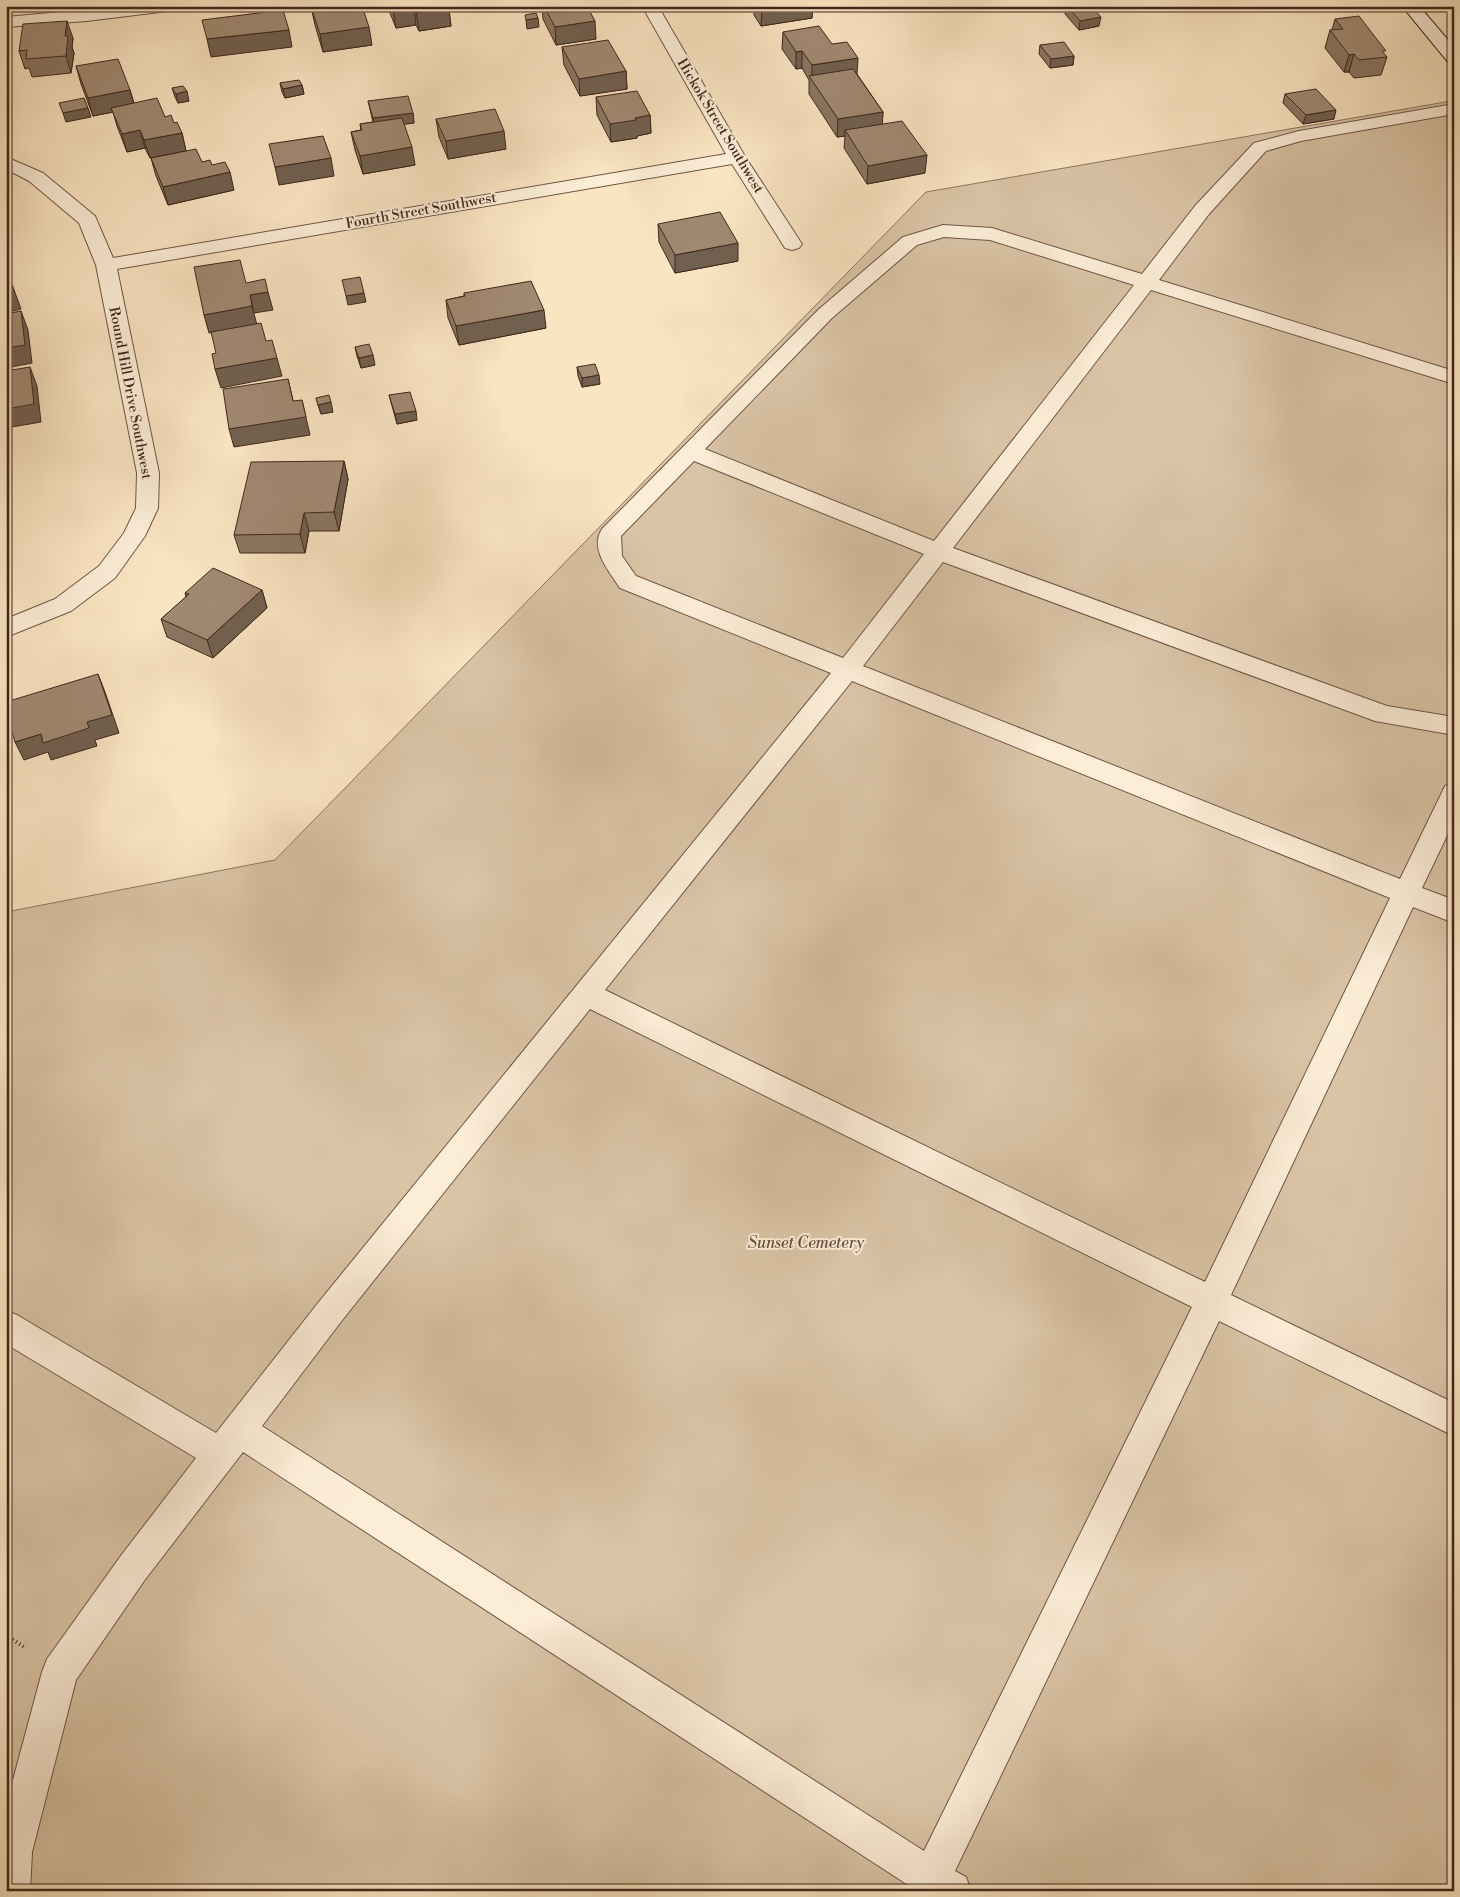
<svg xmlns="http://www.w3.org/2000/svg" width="1460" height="1897" viewBox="0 0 1460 1897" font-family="'Libre Bodoni',serif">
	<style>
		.green { fill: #dac4a6; stroke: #8d7661 }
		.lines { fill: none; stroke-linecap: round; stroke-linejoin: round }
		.lane-casing { stroke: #6e5646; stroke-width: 2 }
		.street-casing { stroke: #6e5646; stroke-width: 2 }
		.secondary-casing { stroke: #40271c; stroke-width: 2 }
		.path { stroke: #40271c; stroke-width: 4; stroke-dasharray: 1 3; stroke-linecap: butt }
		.lane { fill: #fcedd7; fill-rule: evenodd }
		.street { fill: #fcedd7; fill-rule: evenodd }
		.secondary { fill: #fcedd7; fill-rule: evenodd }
		.wall { fill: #8a7662; stroke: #40271c }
		.shaded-wall { fill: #716050; stroke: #40271c }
		.building { fill: #a18972; stroke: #40271c }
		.labels { text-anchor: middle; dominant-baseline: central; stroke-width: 4; stroke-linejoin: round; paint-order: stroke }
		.far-street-label { font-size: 14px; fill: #40271c; stroke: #fcedd7 }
		.park-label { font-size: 16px; font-style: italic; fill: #664e3e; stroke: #fcedd7 }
	</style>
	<rect width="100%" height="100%" fill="#fae4c2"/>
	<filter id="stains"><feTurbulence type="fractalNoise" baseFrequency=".004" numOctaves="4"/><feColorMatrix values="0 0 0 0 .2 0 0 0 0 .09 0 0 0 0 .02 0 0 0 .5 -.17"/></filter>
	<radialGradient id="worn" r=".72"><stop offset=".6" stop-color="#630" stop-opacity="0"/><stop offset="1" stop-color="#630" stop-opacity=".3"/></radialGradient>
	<!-- green -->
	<path class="green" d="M 1451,101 L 1454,105 L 1454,1891 L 6,1891 L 6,912 L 275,860 L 926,192 Z"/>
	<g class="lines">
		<defs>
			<path id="lane" d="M 1454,104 L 1454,114 L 1301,141 L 1266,151 L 1209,214 L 1159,280 L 1454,371 L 1454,384 L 1151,290 L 953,548 L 1387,706 L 1454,717 L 1454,735 L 1375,721 L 943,562 L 863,666 L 1400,879 L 1445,786 L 1454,783 L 1454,821 L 1422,888 L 1454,900 L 1454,923 L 1413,907 L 1231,1295 L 1454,1403 L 1454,1436 L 1219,1321 L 955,1871 L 966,1877 L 971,1891 L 906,1891 L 908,1885 L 243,1452 L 144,1581 L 76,1680 L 32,1852 L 30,1891 L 6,1891 L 6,1806 L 42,1672 L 47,1659 L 120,1557 L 196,1458 L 6,1344 L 6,1311 L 17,1315 L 216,1433 L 318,1303 L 831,673 L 620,588 C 609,571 589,549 602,529 L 818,310 L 903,237 L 943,225 L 992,228 L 1142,274 L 1195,206 L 1254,143 L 1299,131 ZM 944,237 L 990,240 L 1134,285 L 934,541 L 705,449 L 832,318 L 917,245 ZM 694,461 L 924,554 L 843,658 L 636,576 L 622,556 L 621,536 ZM 852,681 L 1390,898 L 1205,1282 L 605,990 ZM 590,1009 L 1192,1307 L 924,1851 L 262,1426 L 340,1323 Z"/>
			<path id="street" d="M 126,6 L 176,6 L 174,10 L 168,11 L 87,21 L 6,27 L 6,17 Z
				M 642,6 L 658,6 L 746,158 L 802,244 L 799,248 L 792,250 L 785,248 L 732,164 L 117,269 L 159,473 L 158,508 L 145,536 L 115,578 L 71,611 L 6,637 L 6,619 L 55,599 L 99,566 L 124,533 L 136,508 L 137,473 L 96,265 L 79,223 L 29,181 L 6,169 L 6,157 L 43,173 L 95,216 L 113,258 L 726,154 Z"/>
			<path id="secondary" d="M 1402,6 L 1419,6 L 1454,47 L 1454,63 L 1448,62 Z"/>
		</defs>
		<!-- lane casing -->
		<use href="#lane" class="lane-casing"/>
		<!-- street casing -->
		<use href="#street" class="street-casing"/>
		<!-- secondary casing -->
		<use href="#secondary" class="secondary-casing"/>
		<!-- path -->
		<path class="path" d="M 6,1635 L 24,1647"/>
		<!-- lane -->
		<use href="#lane" class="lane"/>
		<!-- street -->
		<use href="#street" class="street"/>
		<!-- secondary -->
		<use href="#secondary" class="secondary"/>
	</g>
	<!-- wall -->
	<path class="wall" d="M 389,6 L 448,6 L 451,26 L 419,31 L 416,25 L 396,28 L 390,13 Z
		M 542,6 L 587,6 L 596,39 L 556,45 L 543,19 Z
		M 754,6 L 813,6 L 812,18 L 761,26 L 754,15 Z
		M 1066,6 L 1091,6 L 1099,26 L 1079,30 L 1065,14 Z
		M 311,7 L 372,45 L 323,52 L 315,25 Z
		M 1335,19 L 1385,55 L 1387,57 L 1381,75 L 1354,78 L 1349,72 L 1344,72 L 1325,48 L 1330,30 L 1332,30 Z
		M 783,32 L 857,74 L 883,112 L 882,124 L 925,173 L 867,184 L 844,148 L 845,136 L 837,137 L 809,94 L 809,80 L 802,68 L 796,69 L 782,49 Z
		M 73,38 L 72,47 L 74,53 L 71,73 L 32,77 L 29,68 L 25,69 L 19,51 Z
		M 1040,45 L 1074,56 L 1073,65 L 1050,68 L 1039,54 Z
		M 562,47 L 626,71 L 627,89 L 580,96 L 564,65 Z
		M 76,66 L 130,90 L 134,103 L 165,117 L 174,123 L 182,133 L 186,151 L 150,158 L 145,148 L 127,152 L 117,126 L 113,112 L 93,116 L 81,84 Z
		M 280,83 L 302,85 L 304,94 L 285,98 L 282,92 Z
		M 172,88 L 189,101 L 178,103 L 175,97 Z
		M 1285,94 L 1334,119 L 1303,124 L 1283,103 Z
		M 596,97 L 650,115 L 651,133 L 637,136 L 637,138 L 611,142 L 597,115 Z
		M 368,101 L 413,113 L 414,123 L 404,124 L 415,165 L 363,174 L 355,150 L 351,132 L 361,130 L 360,124 L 373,122 Z
		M 436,119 L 506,149 L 448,159 L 439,137 Z
		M 151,158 L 202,162 L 212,165 L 234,190 L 168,205 L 156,176 Z
		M 658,224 L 738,261 L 675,273 L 659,242 Z
		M 464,293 L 546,328 L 459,345 L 448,318 L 446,300 L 464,296 Z
		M 355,347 L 375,365 L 361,368 L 357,356 Z
		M 577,367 L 600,384 L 582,387 L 578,376 Z
		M 389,395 L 417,420 L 397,424 Z
		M 316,398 L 333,412 L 321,414 Z
		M 344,461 L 348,479 L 339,531 L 309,531 L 305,553 L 240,553 L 234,535 Z
		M 262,590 L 267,608 L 213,658 L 167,637 L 161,619 L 186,597 L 185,593 Z"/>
	<!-- shaded-wall -->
	<path class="shaded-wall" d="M 517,6 L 529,6 L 517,8 Z
		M 778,6 L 813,6 L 812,18 L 761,26 L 762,9 Z
		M 414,7 L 416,25 L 396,28 L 393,10 Z
		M 449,8 L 451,26 L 419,31 L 416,13 Z
		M 1101,17 L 1099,26 L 1079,30 L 1080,21 Z
		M 538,18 L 539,27 L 527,29 L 526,20 Z
		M 67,21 L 73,38 L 72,47 L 74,53 L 71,73 L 66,56 L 65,36 Z
		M 595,21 L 596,39 L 556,45 L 555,27 Z
		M 369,27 L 372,45 L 323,52 L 320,34 Z
		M 289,30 L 292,47 L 211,57 L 207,39 Z
		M 802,51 L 802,68 L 796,69 L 796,52 Z
		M 1354,54 L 1349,72 L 1344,72 L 1349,55 Z
		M 1074,56 L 1073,65 L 1050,68 L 1051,59 Z
		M 858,58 L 857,75 L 812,79 L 812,65 Z
		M 626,71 L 627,89 L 580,96 L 579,79 Z
		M 302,85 L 304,94 L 285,98 L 283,89 Z
		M 130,90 L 135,107 L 111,108 L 113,112 L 93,116 L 88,98 Z
		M 187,91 L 189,101 L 178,103 L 176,94 Z
		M 88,108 L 91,117 L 66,122 L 63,113 Z
		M 1336,110 L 1334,119 L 1303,124 L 1306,115 Z
		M 883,112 L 882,130 L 845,130 L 845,136 L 837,137 L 838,119 Z
		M 413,113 L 414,123 L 374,128 L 373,118 Z
		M 650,115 L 651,133 L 637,136 L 637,138 L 611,142 L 610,124 L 635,118 Z
		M 140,130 L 145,148 L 127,152 L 122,134 Z
		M 504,131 L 506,149 L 448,159 L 446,141 Z
		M 182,133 L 186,151 L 150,158 L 144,140 Z
		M 412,147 L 415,165 L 363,174 L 360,156 Z
		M 927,155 L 925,173 L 867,184 L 868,166 Z
		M 331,158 L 334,176 L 279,185 L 275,167 Z
		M 230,172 L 234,190 L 168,205 L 163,187 Z
		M 738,243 L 738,261 L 675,273 L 675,255 Z
		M 6,268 L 21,309 L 6,313 Z
		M 268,292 L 273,310 L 254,313 L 250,295 Z
		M 364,293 L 366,302 L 348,305 L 346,296 Z
		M 252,306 L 257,325 L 209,333 L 204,315 Z
		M 544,310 L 546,328 L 459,345 L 456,326 Z
		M 21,311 L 28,330 L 32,363 L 6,368 L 6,348 Z
		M 373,355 L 375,365 L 361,368 L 359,358 Z
		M 277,358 L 282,376 L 221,388 L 215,369 Z
		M 30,367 L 37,386 L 41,422 L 6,428 L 6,409 Z
		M 599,375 L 600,384 L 582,387 L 582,378 Z
		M 288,379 L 297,418 L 302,400 L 310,435 L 234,447 L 229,429 L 293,401 Z
		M 331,402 L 333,412 L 321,414 L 318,405 Z
		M 416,411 L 417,420 L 397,424 L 395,414 Z
		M 344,461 L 348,479 L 339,531 L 334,512 Z
		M 304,513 L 309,531 L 305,553 L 300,534 Z
		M 262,590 L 267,608 L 213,658 L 207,640 Z
		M 98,674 L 105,692 L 119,733 L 95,740 L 97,746 L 51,760 L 48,752 L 24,760 L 15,742 L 41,734 L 87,722 Z"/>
	<!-- building -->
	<path class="building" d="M 319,6 L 362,6 L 369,27 L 320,34 L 311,7 Z
		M 392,6 L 448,6 L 449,8 L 416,13 L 414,7 L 393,10 Z
		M 544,6 L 587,6 L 595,21 L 555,27 Z
		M 760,6 L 778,6 L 762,9 Z
		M 1067,6 L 1091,6 L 1101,17 L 1080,21 Z
		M 283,10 L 289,30 L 207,39 L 202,20 Z
		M 536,13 L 538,18 L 526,20 L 525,15 Z
		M 1359,16 L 1386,51 L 1382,51 L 1387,57 L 1359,60 L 1354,54 L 1349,55 L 1330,30 L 1343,29 L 1335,19 Z
		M 67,21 L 65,36 L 68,36 L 66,56 L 26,59 L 27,50 L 19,51 L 23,24 Z
		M 819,26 L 832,44 L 847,42 L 858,58 L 812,65 L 802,51 L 796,52 L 783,32 Z
		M 608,40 L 626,71 L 579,79 L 562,47 Z
		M 1064,42 L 1074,56 L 1051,59 L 1040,45 Z
		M 118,59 L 130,90 L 88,98 L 76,66 Z
		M 853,69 L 883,112 L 838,119 L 809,76 Z
		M 299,80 L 302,85 L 283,89 L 280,83 Z
		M 183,86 L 187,91 L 176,94 L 172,88 Z
		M 1316,89 L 1336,110 L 1306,115 L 1285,94 Z
		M 637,91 L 650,115 L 635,118 L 636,120 L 610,124 L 596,97 Z
		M 408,96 L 413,113 L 373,118 L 368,101 Z
		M 84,98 L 88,108 L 63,113 L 59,103 Z
		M 157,98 L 165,117 L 171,115 L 174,123 L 177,122 L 182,133 L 144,140 L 140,130 L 122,134 L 111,108 Z
		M 495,109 L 504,131 L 446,141 L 436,119 Z
		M 402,118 L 412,147 L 360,156 L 351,132 L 362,130 L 360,124 Z
		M 902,121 L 927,155 L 868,166 L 845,130 Z
		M 323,136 L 331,158 L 275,167 L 269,144 Z
		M 196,149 L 202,162 L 210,160 L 212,165 L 225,162 L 230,172 L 163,187 L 151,158 Z
		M 720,212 L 738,243 L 675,255 L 658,224 Z
		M 240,260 L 246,283 L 265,279 L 268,292 L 250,295 L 252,306 L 204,315 L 194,267 Z
		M 6,269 L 14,291 L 6,293 Z
		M 360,277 L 364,293 L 346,296 L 342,280 Z
		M 531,281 L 544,310 L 456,326 L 446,300 L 465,296 L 464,293 Z
		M 21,311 L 25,345 L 6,348 L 6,314 Z
		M 261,323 L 266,341 L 272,340 L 277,358 L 215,369 L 212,354 L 216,353 L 211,332 Z
		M 369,344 L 373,355 L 359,358 L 355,347 Z
		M 595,364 L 599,375 L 582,378 L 577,367 Z
		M 30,367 L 34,404 L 6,409 L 6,371 Z
		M 288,379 L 293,401 L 302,400 L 306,417 L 229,429 L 223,389 Z
		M 410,392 L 416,411 L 395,414 L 389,395 Z
		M 329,395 L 331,402 L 318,405 L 316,398 Z
		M 344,461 L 334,512 L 304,513 L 300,534 L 234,535 L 251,462 Z
		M 213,568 L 262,590 L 207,640 L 161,619 L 189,594 L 185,593 Z
		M 98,674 L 112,715 L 87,722 L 89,728 L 43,743 L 41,734 L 15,742 L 6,711 L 6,702 Z"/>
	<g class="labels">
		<!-- far-street labels -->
		<g class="far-street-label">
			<text transform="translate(720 126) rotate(59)">Hickok Street Southwest</text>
			<text transform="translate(421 211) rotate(-10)">Fourth Street Southwest</text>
			<text transform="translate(130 393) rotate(79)">Round Hill Drive Southwest</text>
		</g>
		<!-- park labels -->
		<g class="park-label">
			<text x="806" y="1243">Sunset Cemetery</text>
		</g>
	</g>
	<!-- margin -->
	<rect width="1460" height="1897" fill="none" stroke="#fae4c2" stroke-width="25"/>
	<rect x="8" y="8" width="1445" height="1882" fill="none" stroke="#40271c" stroke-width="2.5"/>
	<rect x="12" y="12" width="1435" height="1872" fill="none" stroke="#40271c"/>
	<rect width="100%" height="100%" filter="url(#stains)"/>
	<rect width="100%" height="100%" fill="url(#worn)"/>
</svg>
